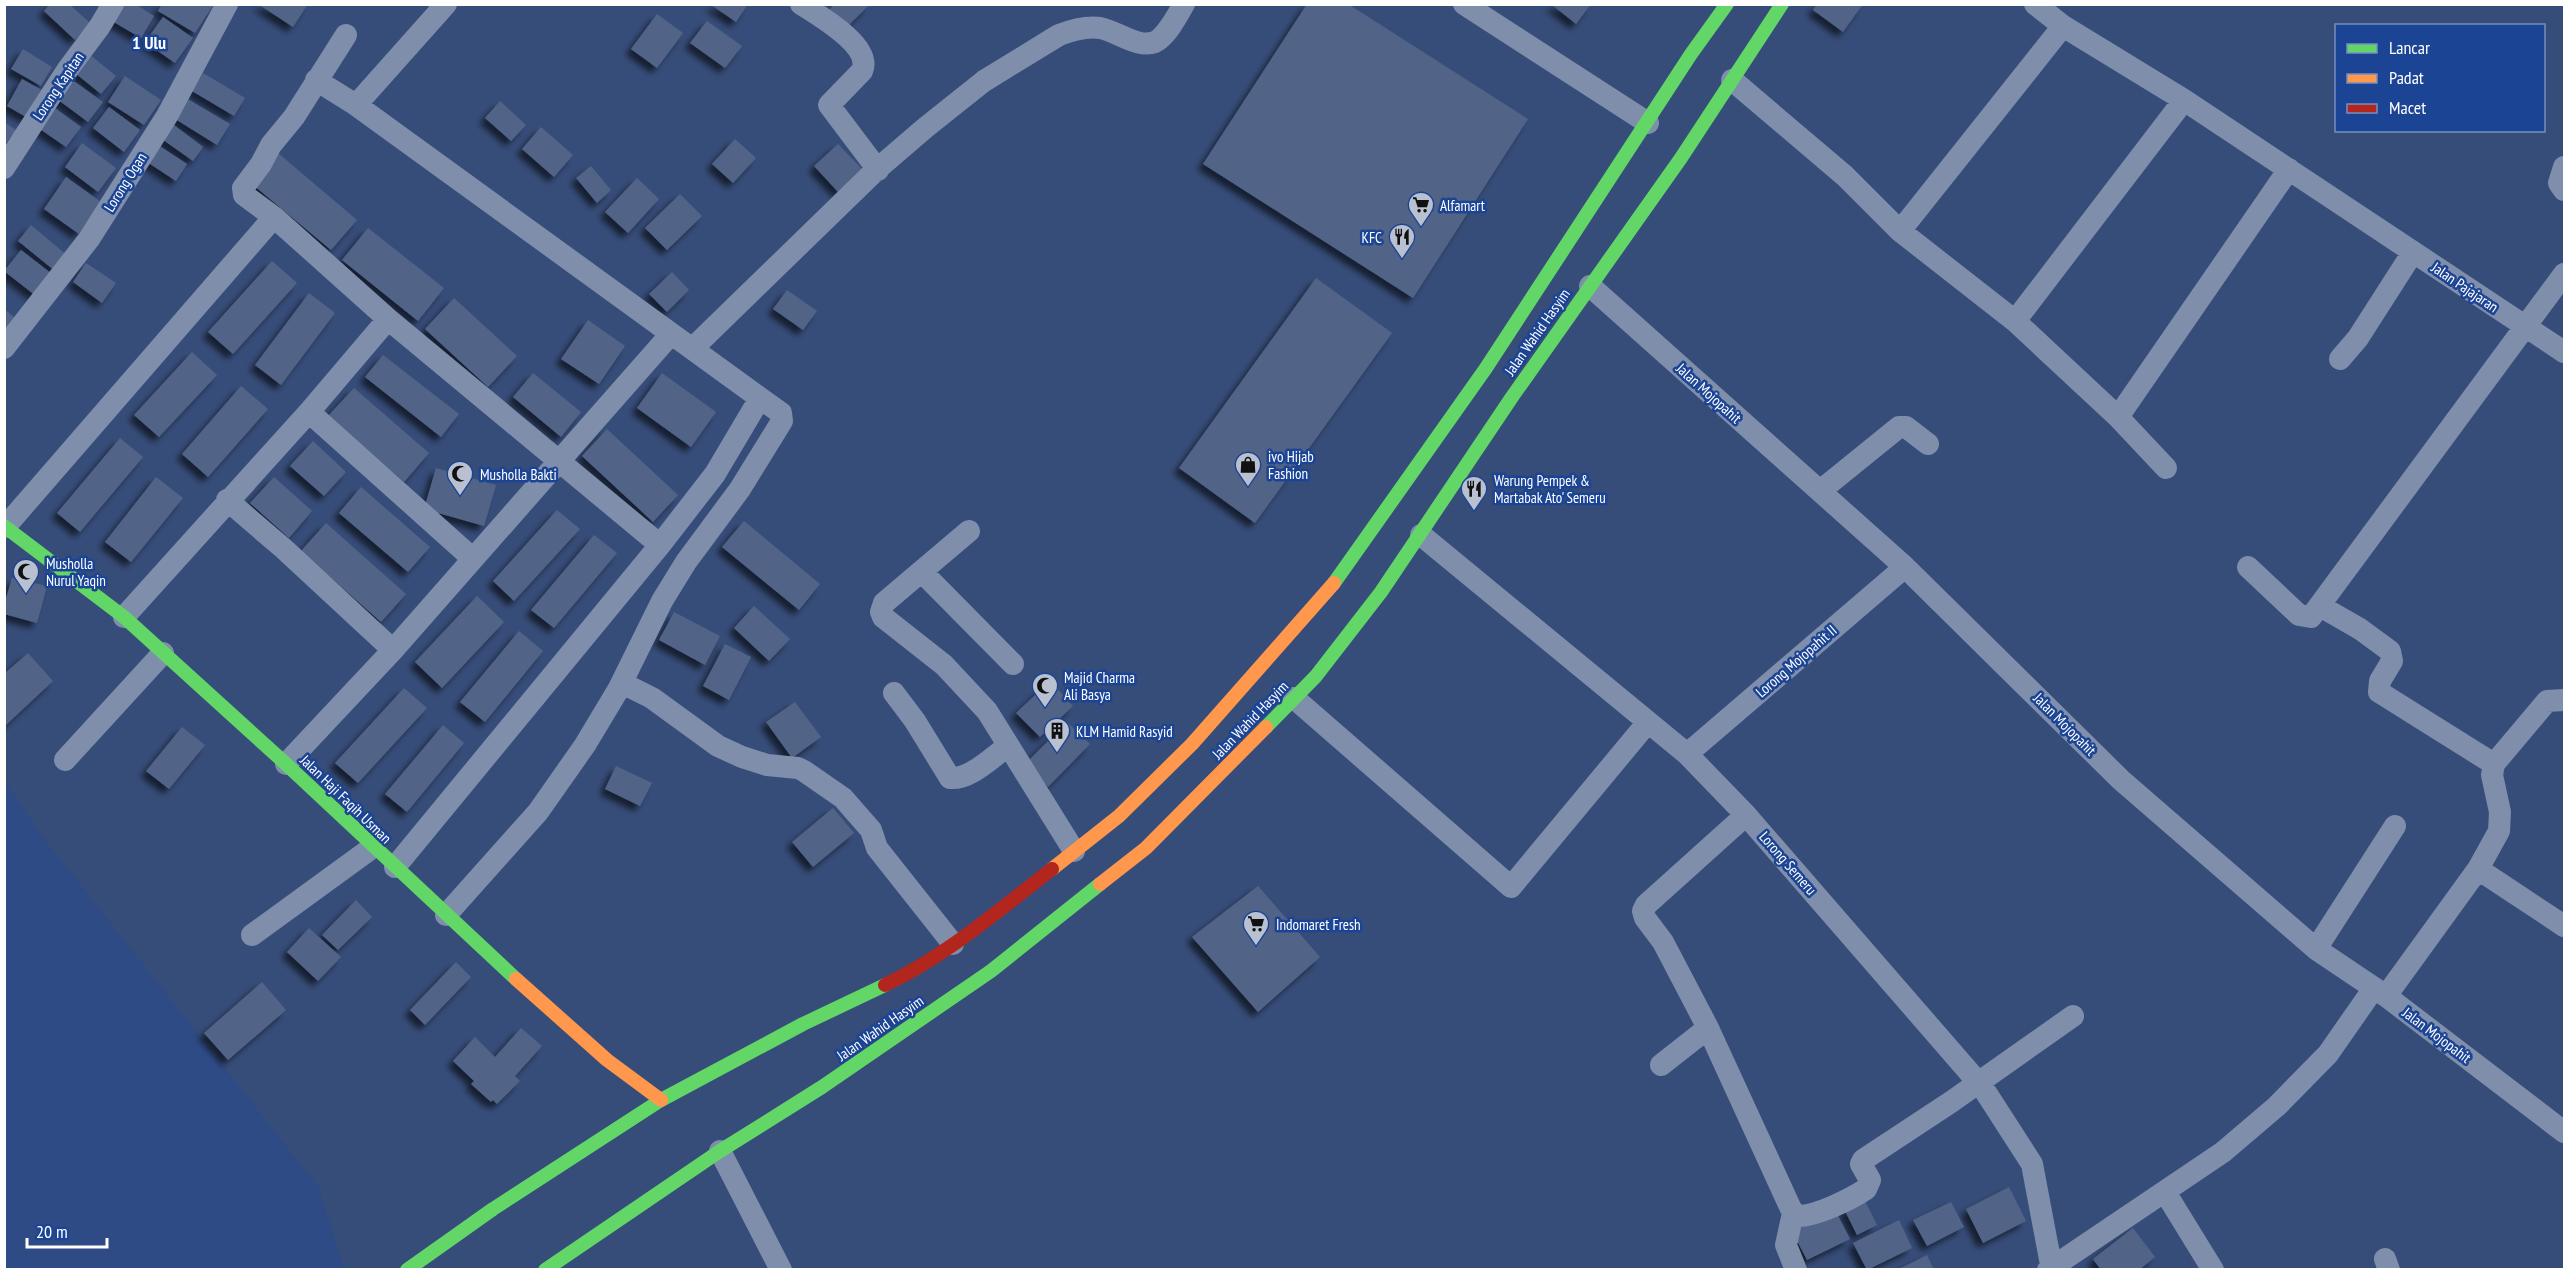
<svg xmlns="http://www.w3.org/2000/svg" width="2569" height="1274" viewBox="0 0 2569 1274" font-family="'PT Sans Narrow',sans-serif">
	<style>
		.water { fill: #2e4b86 }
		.building { fill: #516487; filter: url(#shadow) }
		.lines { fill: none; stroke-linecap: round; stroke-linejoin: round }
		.street { stroke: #7f8eab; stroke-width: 22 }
		.fast { stroke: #63d668; stroke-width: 14 }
		.slow { stroke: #ff974d; stroke-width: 14 }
		.jam { stroke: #b3261e; stroke-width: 14 }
		.labels { text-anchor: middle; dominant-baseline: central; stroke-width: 5; stroke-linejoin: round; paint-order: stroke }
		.street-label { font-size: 15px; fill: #fff; stroke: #1b4495 }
		.poi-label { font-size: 15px; fill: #fff; stroke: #1b4495; text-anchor: start }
		.quarter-label { font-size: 18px; font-weight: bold; fill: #fff; stroke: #1b4495 }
	</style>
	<defs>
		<filter id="shadow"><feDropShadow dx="-5.5" dy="5.5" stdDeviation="3" flood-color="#0009"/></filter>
	</defs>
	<rect width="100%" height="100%" fill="#374d79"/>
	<!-- water -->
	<path class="water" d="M 5,781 L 38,831 L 319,1188 L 344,1269 L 5,1269 Z"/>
	<!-- building -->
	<path class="building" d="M 50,4 L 69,4 L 90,23 L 75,40 L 44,11 Z
		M 122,4 L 135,4 L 154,16 L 141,38 L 112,21 Z
		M 162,4 L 214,4 L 195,33 L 158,11 Z
		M 258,4 L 308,4 L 293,27 Z
		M 710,4 L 748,4 L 736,22 Z
		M 835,4 L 870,4 L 844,30 L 827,12 Z
		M 1307,4 L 1348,4 L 1528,119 L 1413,298 L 1203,164 Z
		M 1551,4 L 1591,4 L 1576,24 Z
		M 1817,4 L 1863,4 L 1843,32 L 1813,10 Z
		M 657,14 L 683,33 L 657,68 L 631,49 Z
		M 163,17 L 193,38 L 175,63 L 145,42 Z
		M 707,21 L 742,46 L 725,68 L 690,43 Z
		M 23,49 L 52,67 L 41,86 L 11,69 Z
		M 89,54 L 116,76 L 101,94 L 75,73 Z
		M 203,73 L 245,98 L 234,116 L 192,91 Z
		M 125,76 L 161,100 L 144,125 L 108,102 Z
		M 22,79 L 47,93 L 31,120 L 7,106 Z
		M 71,79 L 103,102 L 88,122 L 57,99 Z
		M 184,97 L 230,124 L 217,145 L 172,117 Z
		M 500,101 L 526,125 L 511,141 L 485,118 Z
		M 52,106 L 81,127 L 66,147 L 37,127 Z
		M 109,107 L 140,130 L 124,152 L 93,128 Z
		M 4,122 L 16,130 L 4,146 Z
		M 170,122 L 203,147 L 193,161 L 159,137 Z
		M 541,127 L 573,155 L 554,177 L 522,149 Z
		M 735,139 L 756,158 L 733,183 L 712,164 Z
		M 82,143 L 116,168 L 98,192 L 65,167 Z
		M 155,143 L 187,164 L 176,181 L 144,160 Z
		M 838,144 L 863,170 L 839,193 L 814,166 Z
		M 278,153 L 357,220 L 331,250 L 252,184 Z
		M 591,166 L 611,190 L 597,203 L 576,178 Z
		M 66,177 L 101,202 L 79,234 L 44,209 Z
		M 637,178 L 659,199 L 628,233 L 605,212 Z
		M 680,194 L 702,216 L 667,250 L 645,228 Z
		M 31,225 L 68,256 L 55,271 L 18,241 Z
		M 368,228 L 444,288 L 418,321 L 342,260 Z
		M 21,250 L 52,274 L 36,296 L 4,271 Z
		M 272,261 L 297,283 L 233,354 L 208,332 Z
		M 86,263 L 116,283 L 102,303 L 73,282 Z
		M 672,272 L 689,290 L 667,312 L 649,294 Z
		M 1316,278 L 1392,333 L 1255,523 L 1179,468 Z
		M 787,290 L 817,311 L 803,330 L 773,309 Z
		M 309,293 L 335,313 L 281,385 L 255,365 Z
		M 454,298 L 517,356 L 488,387 L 425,329 Z
		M 4,309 L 19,321 L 4,338 Z
		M 588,320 L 625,346 L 599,384 L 561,359 Z
		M 192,352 L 217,375 L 159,437 L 134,415 Z
		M 383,355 L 459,414 L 441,437 L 365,377 Z
		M 533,373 L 581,412 L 561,437 L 513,397 Z
		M 662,373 L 716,412 L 691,447 L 637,408 Z
		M 241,386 L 268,409 L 208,477 L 182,454 Z
		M 354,388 L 429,453 L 404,482 L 328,416 Z
		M 607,429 L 678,495 L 653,522 L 582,456 Z
		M 120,438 L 143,457 L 80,532 L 57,513 Z
		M 313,441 L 346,472 L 324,496 L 290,466 Z
		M 436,468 L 496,485 L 484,526 L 424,509 Z
		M 156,477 L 183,498 L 131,562 L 105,542 Z
		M 274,477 L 312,511 L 289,538 L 250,503 Z
		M 361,487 L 430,547 L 408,572 L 339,513 Z
		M 557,510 L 580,529 L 514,601 L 493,581 Z
		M 744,521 L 820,584 L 799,610 L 722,547 Z
		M 326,523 L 406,594 L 381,622 L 301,551 Z
		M 594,535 L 617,553 L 554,628 L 531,610 Z
		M 12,578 L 47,586 L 37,623 L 4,614 L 4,605 Z
		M 477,596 L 504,622 L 442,688 L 415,662 Z
		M 754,606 L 790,639 L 769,661 L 734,628 Z
		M 674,612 L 720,636 L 705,665 L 659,640 Z
		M 519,631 L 543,651 L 485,722 L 460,702 Z
		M 725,644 L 751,657 L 729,700 L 703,686 Z
		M 28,653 L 53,681 L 6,725 L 4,674 Z
		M 1050,681 L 1073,706 L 1040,737 L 1016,713 Z
		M 404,688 L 427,708 L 358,783 L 335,763 Z
		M 795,702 L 821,737 L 792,758 L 766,722 Z
		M 1067,722 L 1090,744 L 1048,787 L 1025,764 Z
		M 443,725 L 464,743 L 407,812 L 385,794 Z
		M 182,727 L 205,745 L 169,789 L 146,771 Z
		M 616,766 L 652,783 L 640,806 L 605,789 Z
		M 833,808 L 854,833 L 813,867 L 792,842 Z
		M 1258,886 L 1320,957 L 1258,1012 L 1192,937 Z
		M 356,900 L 372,917 L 338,950 L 322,935 Z
		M 309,928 L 341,957 L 318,981 L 287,952 Z
		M 456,962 L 471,977 L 425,1025 L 410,1010 Z
		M 262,982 L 286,1010 L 228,1060 L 204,1033 Z
		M 521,1028 L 542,1046 L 515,1076 L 520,1081 L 497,1104 L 493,1100 L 491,1102 L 471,1084 L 474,1081 L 453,1061 L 475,1037 L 495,1057 Z
		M 2009,1187 L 2026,1221 L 1983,1243 L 1966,1209 Z
		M 1864,1199 L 1877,1225 L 1857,1235 L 1844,1209 Z
		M 1951,1202 L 1964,1227 L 1927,1246 L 1913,1220 Z
		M 1834,1208 L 1850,1239 L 1807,1260 L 1791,1229 Z
		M 1899,1220 L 1912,1248 L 1867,1270 L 1853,1243 Z
		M 2133,1228 L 2155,1257 L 2139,1270 L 2101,1270 L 2093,1259 Z
		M 1927,1255 L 1934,1270 L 1897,1270 Z"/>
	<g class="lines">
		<!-- street -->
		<path class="street" d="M 801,4 C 818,15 873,46 862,71 L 829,105 L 878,170
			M 1464,4 L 1648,123
			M 2035,4 L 2063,26 L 2184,100 L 2564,352
			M 316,80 L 356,105 L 760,398 L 715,474 L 660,545 L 395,867
			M 1732,80 L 1845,176 L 1900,231 L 2015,321 L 2118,417 L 2166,468
			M 356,105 L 446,4
			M 2564,167 L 2559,183 L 2564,190
			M 4,168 L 68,69 L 100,26 L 113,4
			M 274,217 L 244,195 L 243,188 L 261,164 L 271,145 L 294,117 L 346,35
			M 1900,231 L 2063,26
			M 1590,286 L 1905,567 L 2121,780 L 2316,949 L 2386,996 L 2564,1132
			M 2015,321 L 2184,100
			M 4,348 L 89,239 L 167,116 L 227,4
			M 693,348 L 875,171 L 925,128 L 984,81 L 1059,35 C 1072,30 1086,26 1100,28 C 1117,31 1138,49 1155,42 C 1167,36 1177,16 1184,4
			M 2340,359 L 2358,338 L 2413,252
			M 309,412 L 472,558
			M 2118,417 L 2289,169
			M 1820,491 L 1899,427 L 1906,427 L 1928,444
			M 227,500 L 283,548 L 393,650
			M 5,527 L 274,217 L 388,319 L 660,545
			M 969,531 L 884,603 L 881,612 L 883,617 L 944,665 L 987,711 L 1074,851
			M 1421,535 L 1687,754 L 1746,815 L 1983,1088 L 2032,1164 L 2052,1270
			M 2248,567 L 2299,615 L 2311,617 L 2564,274
			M 922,572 L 1013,664
			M 2320,606 L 2360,629 L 2390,651 L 2392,661 L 2380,681 L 2379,692 L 2494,764
			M 124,617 L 309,412 L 388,319
			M 622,683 L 652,698 L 718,746 L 742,757 L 767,765 L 798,768 L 804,771 L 843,798 L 871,830 L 877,848 L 953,944
			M 894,693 L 915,721 L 950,778 C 970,780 992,757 1008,746
			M 1294,698 L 1511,887 L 1648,722
			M 1687,754 L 1905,567
			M 65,760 L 163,653
			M 286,764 L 393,650 L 663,343
			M 1746,815 L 1646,905 L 1643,911 L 1645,918 L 1663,942 L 1708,1028 L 1791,1209 L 1797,1216 C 1815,1217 1851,1199 1866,1189 L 1870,1180 L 1861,1164 L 1863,1160 L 1951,1102 L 2073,1016
			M 2478,869 L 2564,926
			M 446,915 L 538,812 L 585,745 L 618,690 L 662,601 L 686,562 L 740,489 L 782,421 L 781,413 L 760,398
			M 252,935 L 373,847
			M 2316,949 L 2395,826
			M 2386,996 L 2478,869 L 2499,831 L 2500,812 L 2492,775 L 2494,764 L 2547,701 L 2564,700
			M 1661,1065 L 1708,1028
			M 720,1151 L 781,1270
			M 2165,1192 L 2213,1270
			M 1793,1213 L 1786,1245 L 1796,1270
			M 2385,1259 L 2389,1270
			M 2048,1270 L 2223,1152 L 2277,1106 L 2328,1054 L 2374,988"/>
		<!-- fast -->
		<path class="fast" d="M 4,526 L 124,617 L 286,764 L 516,979
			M 1334,583 L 1486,368 L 1691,54 L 1727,4
			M 1266,727 L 1316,676 L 1381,592 L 1512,397 L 1681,158 L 1782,4
			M 407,1270 L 493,1209 L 661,1100 L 803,1024 L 885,985
			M 545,1270 L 720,1151 L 822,1087 L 991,971 L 1100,884"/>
		<!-- slow -->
		<path class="slow" d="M 1052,869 L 1119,816 L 1192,744 L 1334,583
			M 1100,884 L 1146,848 L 1266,727
			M 516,979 L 607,1060 L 661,1100"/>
		<!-- jam -->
		<path class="jam" d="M 885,985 C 946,956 999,910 1052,869"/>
	</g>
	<!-- icons -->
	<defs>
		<symbol id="supermarket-pin" viewBox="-11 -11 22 30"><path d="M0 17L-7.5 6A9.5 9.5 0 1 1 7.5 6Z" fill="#b9c1d0" stroke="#1b4495"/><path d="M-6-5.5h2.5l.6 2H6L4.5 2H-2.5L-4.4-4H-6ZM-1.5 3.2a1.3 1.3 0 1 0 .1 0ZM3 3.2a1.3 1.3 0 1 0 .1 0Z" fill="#111"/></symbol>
		<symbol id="restaurant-pin" viewBox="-11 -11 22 30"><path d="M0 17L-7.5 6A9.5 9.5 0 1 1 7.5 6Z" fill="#b9c1d0" stroke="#1b4495"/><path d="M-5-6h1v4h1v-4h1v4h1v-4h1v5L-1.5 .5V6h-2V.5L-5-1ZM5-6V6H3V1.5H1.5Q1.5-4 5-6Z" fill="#111"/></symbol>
		<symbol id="shop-pin" viewBox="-11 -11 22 30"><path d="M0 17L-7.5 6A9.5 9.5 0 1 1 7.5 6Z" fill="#b9c1d0" stroke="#1b4495"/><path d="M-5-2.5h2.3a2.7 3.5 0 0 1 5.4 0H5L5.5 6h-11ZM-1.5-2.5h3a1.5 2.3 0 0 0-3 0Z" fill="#111"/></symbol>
		<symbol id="mosque-pin" viewBox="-11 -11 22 30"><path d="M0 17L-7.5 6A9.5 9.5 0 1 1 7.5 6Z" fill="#b9c1d0" stroke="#1b4495"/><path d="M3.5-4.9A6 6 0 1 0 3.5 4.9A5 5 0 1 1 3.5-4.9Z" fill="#111"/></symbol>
		<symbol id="building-pin" viewBox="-11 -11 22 30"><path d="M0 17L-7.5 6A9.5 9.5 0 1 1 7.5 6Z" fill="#b9c1d0" stroke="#1b4495"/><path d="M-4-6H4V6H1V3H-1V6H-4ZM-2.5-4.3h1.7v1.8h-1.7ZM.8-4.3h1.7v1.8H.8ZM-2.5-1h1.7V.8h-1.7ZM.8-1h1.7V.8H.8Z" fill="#111"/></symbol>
	</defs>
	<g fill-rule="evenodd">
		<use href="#supermarket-pin" x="1406" y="190" width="30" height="40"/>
		<use href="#restaurant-pin" x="1387" y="222" width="30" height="40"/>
		<use href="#shop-pin" x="1233" y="450" width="30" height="40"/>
		<use href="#mosque-pin" x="445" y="459" width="30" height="40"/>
		<use href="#restaurant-pin" x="1459" y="474" width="30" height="40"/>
		<use href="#mosque-pin" x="11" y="557" width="30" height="40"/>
		<use href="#mosque-pin" x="1030" y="671" width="30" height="40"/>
		<use href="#building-pin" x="1042" y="716" width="30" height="40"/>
		<use href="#supermarket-pin" x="1241" y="909" width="30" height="40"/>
	</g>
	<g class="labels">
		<!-- street labels -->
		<g class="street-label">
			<text transform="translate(58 86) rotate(-56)">Lorong Kapitan</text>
			<text transform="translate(125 182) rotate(-58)">Lorong Ogan</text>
			<text transform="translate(2465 287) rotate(34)">Jalan Pajajaran</text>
			<text transform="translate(1537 332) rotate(-55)">Jalan Wahid Hasyim</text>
			<text transform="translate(1709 393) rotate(42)">Jalan Mojopahit</text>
			<text transform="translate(1796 661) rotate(-41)">Lorong Mojopahit II</text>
			<text transform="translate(1250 720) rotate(-46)">Jalan Wahid Hasyim</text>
			<text transform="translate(2065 724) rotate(45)">Jalan Mojopahit</text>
			<text transform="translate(346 799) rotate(44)">Jalan Haji Faqih Usman</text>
			<text transform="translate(1788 863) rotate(49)">Lorong Semeru</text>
			<text transform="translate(880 1028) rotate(-35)">Jalan Wahid Hasyim</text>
			<text transform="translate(2437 1035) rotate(37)">Jalan Mojopahit</text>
		</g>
		<!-- poi labels -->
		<g class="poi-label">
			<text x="1440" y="205">Alfamart</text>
			<text x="1382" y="237" text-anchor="end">KFC</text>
			<text x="1268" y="456">ivo Hijab<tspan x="1268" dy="17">Fashion</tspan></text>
			<text x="480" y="474">Musholla Bakti</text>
			<text x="1494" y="480">Warung Pempek &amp;<tspan x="1494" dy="17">Martabak Ato' Semeru</tspan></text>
			<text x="46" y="563">Musholla<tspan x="46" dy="17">Nurul Yaqin</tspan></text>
			<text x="1064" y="677">Majid Charma<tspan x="1064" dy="17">Ali Basya</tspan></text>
			<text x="1076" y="731">KLM Hamid Rasyid</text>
			<text x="1276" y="924">Indomaret Fresh</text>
		</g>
		<!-- quarter labels -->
		<g class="quarter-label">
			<text x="149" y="42">1 Ulu</text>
		</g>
	</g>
	<!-- border -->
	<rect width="2569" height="1274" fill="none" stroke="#ffffff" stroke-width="12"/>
	<!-- legend -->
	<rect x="2335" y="24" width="210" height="108" fill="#1b4495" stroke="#768fbf" stroke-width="1.5"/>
	<rect x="2347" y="44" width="30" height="9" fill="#63d668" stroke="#768fbf" stroke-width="1.5"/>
	<text x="2389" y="54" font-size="18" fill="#ffffff">Lancar</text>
	<rect x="2347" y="74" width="30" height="9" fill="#ff974d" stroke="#768fbf" stroke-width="1.5"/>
	<text x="2389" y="84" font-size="18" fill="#ffffff">Padat</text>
	<rect x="2347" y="104" width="30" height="9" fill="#b3261e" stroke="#768fbf" stroke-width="1.5"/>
	<text x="2389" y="114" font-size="18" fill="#ffffff">Macet</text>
	<!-- scale -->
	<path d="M27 1238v9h80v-9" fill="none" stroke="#ffffff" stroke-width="3"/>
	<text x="36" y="1238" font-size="18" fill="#ffffff" stroke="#1b4495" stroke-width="4.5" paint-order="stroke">20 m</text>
</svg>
